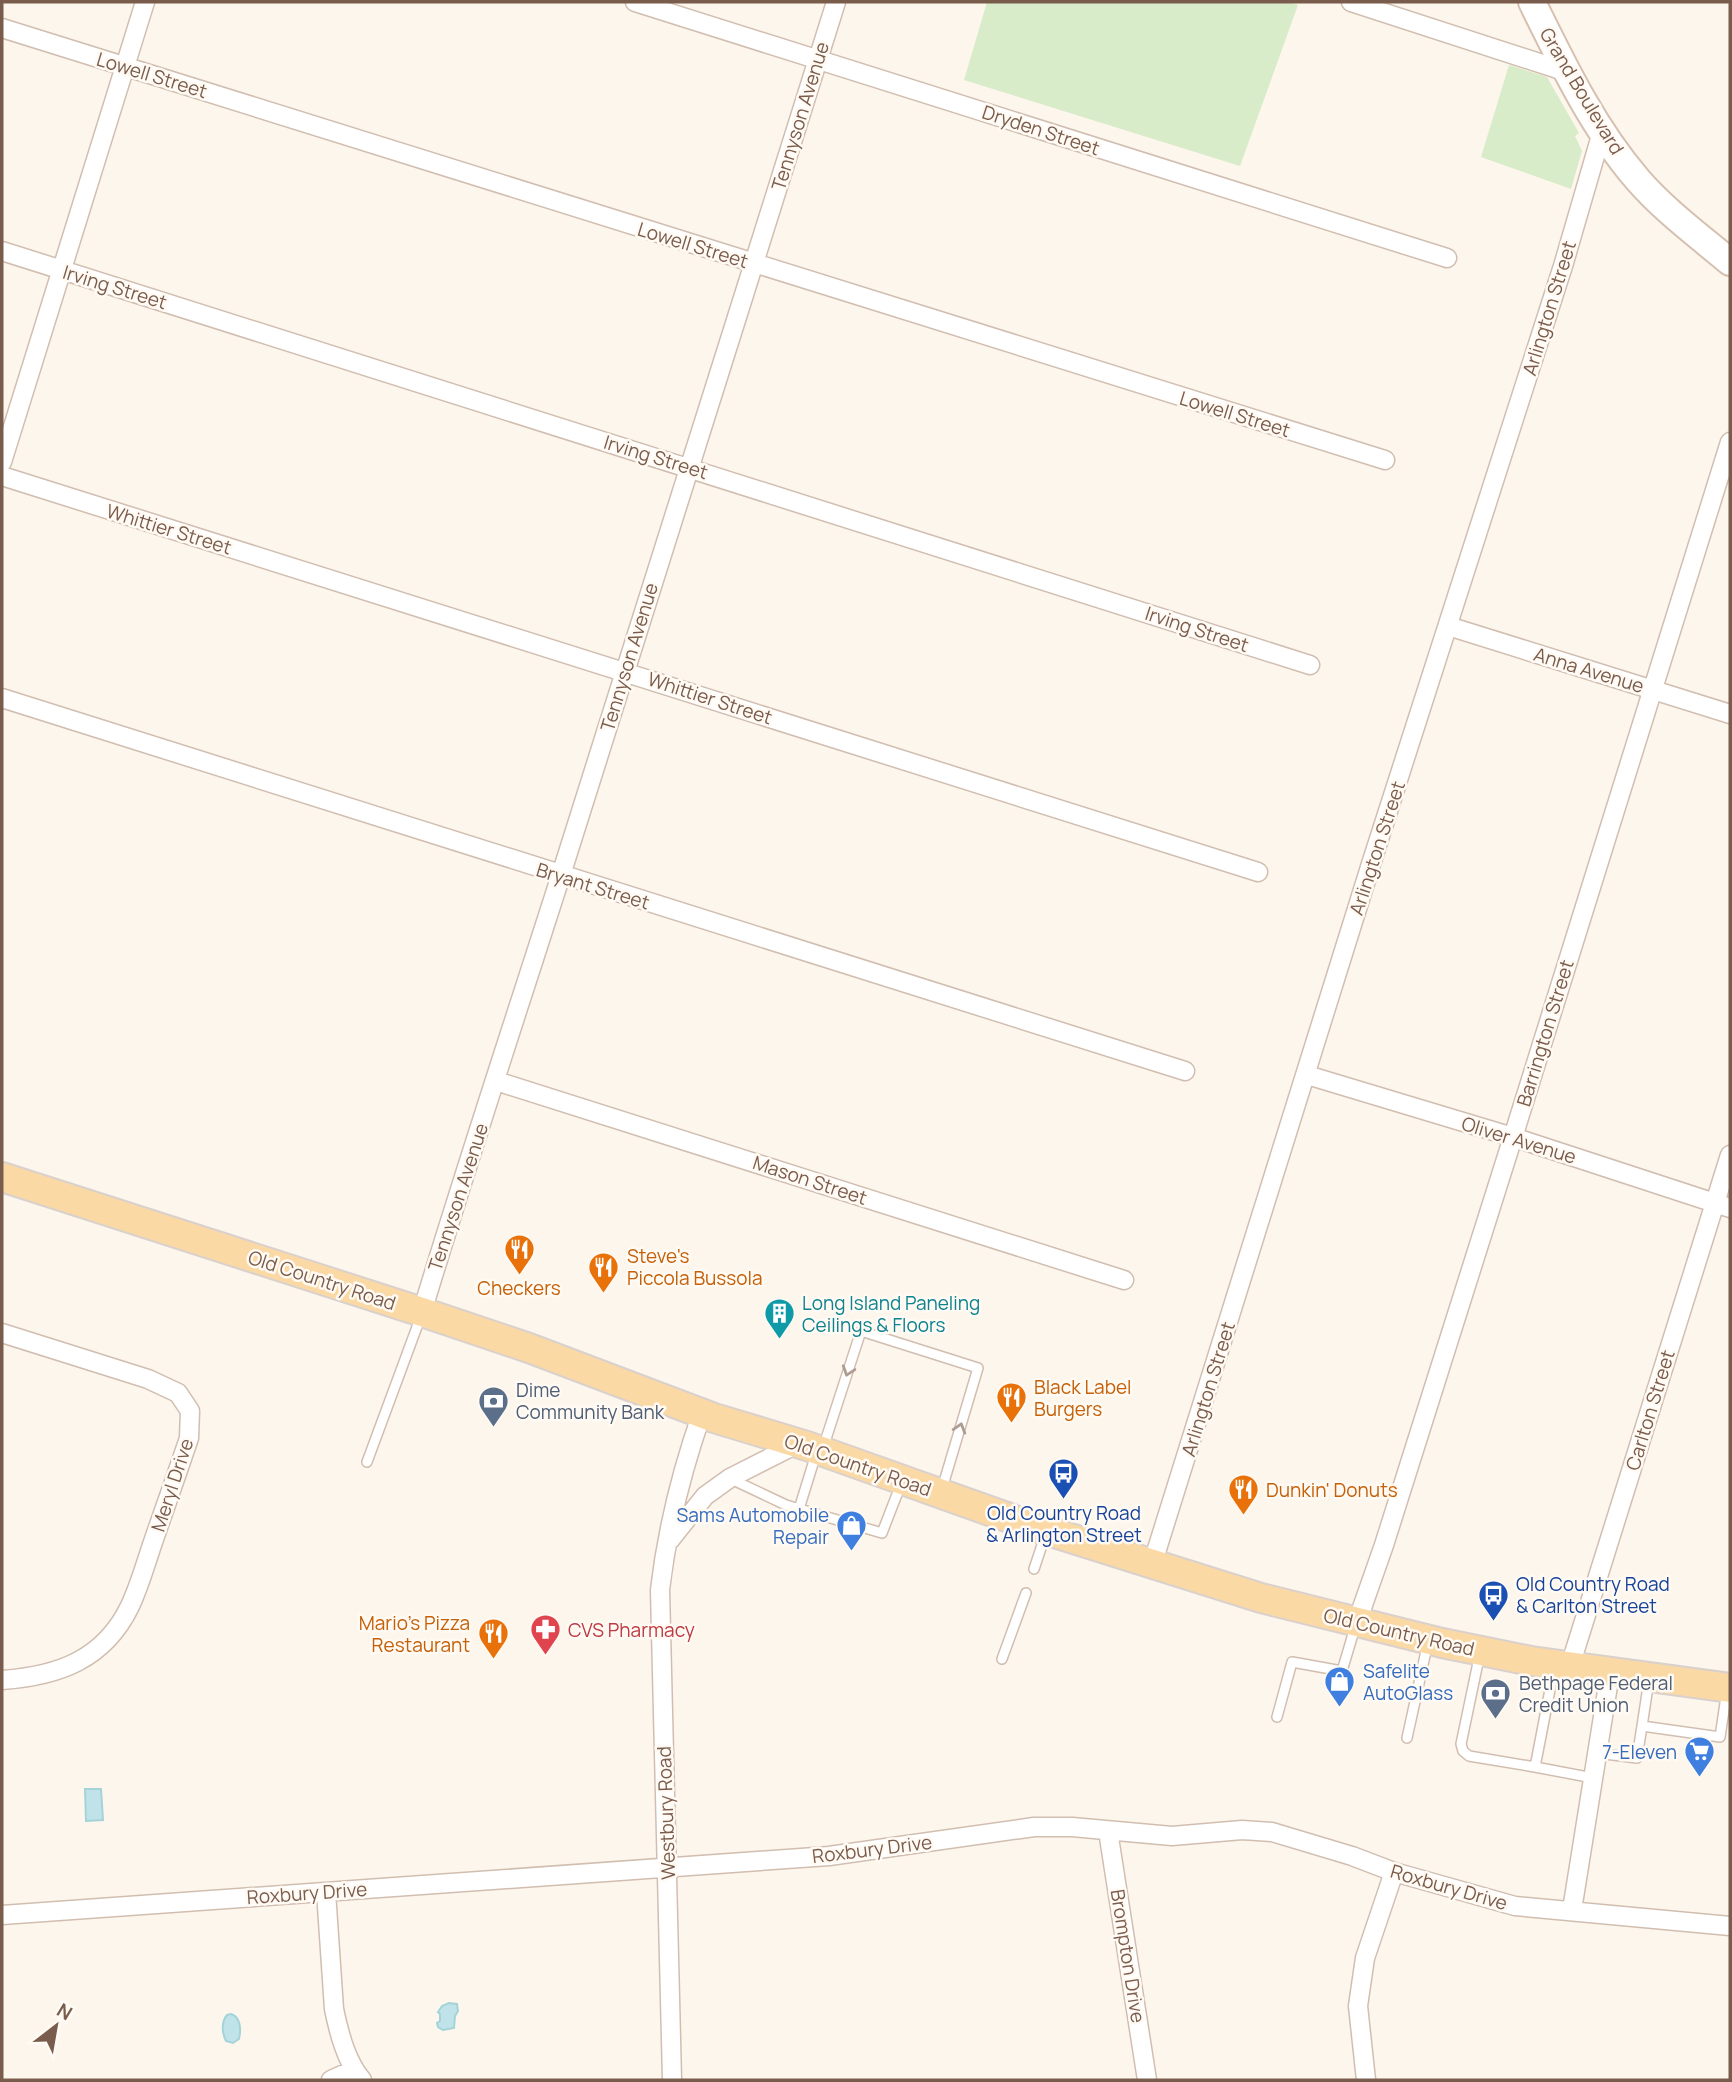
<svg xmlns="http://www.w3.org/2000/svg" width="1732" height="2082" viewBox="0 0 1732 2082" font-family="Manrope,sans-serif">
	<style>
		.green { fill: #d8ecc9 }
		.water { fill: #bfe3e8; stroke: #a5d3da; stroke-width: 2 }
		.lines { fill: none; stroke-linecap: round; stroke-linejoin: round }
		.lane-casing { stroke: #d1beb0; stroke-width: 12 }
		.street-casing { stroke: #d1beb0; stroke-width: 21 }
		.secondary-casing { stroke: #d6c0b0; stroke-width: 30 }
		.primary-casing { stroke: #dad1cd; stroke-width: 32 }
		.lane { stroke: #fff; stroke-width: 9 }
		.street { stroke: #fff; stroke-width: 18 }
		.secondary { stroke: #fff; stroke-width: 26 }
		.primary { stroke: #fbd9a5; stroke-width: 28 }
		.oneway { stroke: #af9d94 }
		.labels { text-anchor: middle; dominant-baseline: central; stroke-width: 5; stroke-linejoin: round; paint-order: stroke }
		.street-label { font-size: 19px; fill: #7a5c4d; stroke: #fffaf3 }
		.food-label { font-size: 19px; fill: #c56008; stroke: #fffaf3; text-anchor: start }
		.culture-label { font-size: 19px; fill: #0d838f; stroke: #fffaf3; text-anchor: start }
		.service-label { font-size: 19px; fill: #4e5e75; stroke: #fffaf3; text-anchor: start }
		.transit-label { font-size: 19px; fill: #164399; stroke: #fffaf3 }
		.shop-label { font-size: 19px; fill: #366cbe; stroke: #fffaf3; text-anchor: end }
		.health-label { font-size: 19px; fill: #be3a42; stroke: #fffaf3; text-anchor: start }
	</style>
	<rect width="100%" height="100%" fill="#fdf6ec"/>
	<!-- green -->
	<path class="green" d="M 987,2 L 1287,2 L 1298,5 L 1240,166 L 964,80 Z
		M 1509,65 L 1547,77 L 1579,133 L 1575,136 L 1582,151 L 1571,189 L 1481,157 Z"/>
	<!-- water -->
	<path class="water" d="M 85,1789 L 101,1789 L 103,1820 L 86,1821 Z
		M 449,2003 L 457,2004 L 458,2011 L 455,2016 L 454,2028 L 443,2030 L 438,2027 L 437,2023 L 440,2021 L 440,2014 L 438,2012 L 442,2006 Z
		M 231,2014 C 241,2017 241,2030 239,2039 L 233,2043 L 226,2041 C 222,2033 221,2022 227,2015 Z"/>
	<g class="lines">
		<defs>
			<path id="lane" d="M 823,1448 L 861,1331 L 978,1368 L 941,1492
				M 367,1462 L 421,1316
				M 731,1479 L 786,1505 L 882,1533 L 901,1484
				M 799,1509 L 816,1454
				M 1034,1569 L 1045,1536
				M 1480,1653 L 1461,1744 L 1463,1751 L 1469,1756 L 1535,1767
				M 1002,1659 L 1026,1593
				M 1554,1669 L 1535,1767 L 1593,1778
				M 1277,1717 L 1292,1662 L 1342,1671 L 1356,1624
				M 1642,1726 L 1649,1680
				M 1407,1738 L 1428,1642
				M 1597,1753 L 1637,1758 L 1642,1726 L 1720,1737 L 1727,1690"/>
			<path id="street" d="M 635,2 L 1447,258
				M 1351,2 L 1567,72
				M 2,28 L 1385,460
				M 2,251 L 1310,665
				M 2,462 L 145,2
				M 2,476 L 1258,872
				M 1448,626 L 1730,714
				M 2,698 L 1185,1071
				M 1307,1075 L 1513,1137 L 1730,1208
				M 496,1081 L 1124,1280
				M 422,1312 C 466,1166 514,1022 560,878 C 653,586 744,294 836,2
				M 2,1333 L 148,1379 L 178,1393 L 190,1411 L 189,1438 C 177,1474 164,1510 152,1545 C 145,1566 139,1587 130,1606 C 104,1660 58,1676 2,1680
				M 670,1540 L 705,1496 L 730,1478 L 797,1444
				M 1152,1565 L 1371,864 L 1563,266 L 1602,132
				M 1357,1622 L 1384,1545 L 1513,1137 L 1730,442
				M 1570,1666 L 1730,1155
				M 1108,1831 L 1147,2080
				M 326,1892 L 334,2009 C 339,2033 346,2061 362,2080
				M 1572,1910 L 1610,1673
				M 2,1915 L 829,1856 L 1034,1827 L 1072,1827 L 1172,1836 L 1242,1830 L 1272,1832 L 1352,1856 L 1394,1872 L 1515,1906 L 1730,1926
				M 331,2080 L 353,2070
				M 672,2080 L 660,1590 C 667,1530 682,1470 702,1413
				M 1366,2080 L 1358,2006 L 1365,1958 L 1394,1872"/>
			<path id="secondary" d="M 1532,2 C 1562,63 1593,128 1638,180 C 1665,211 1699,236 1730,262"/>
			<path id="primary" d="M 2,1177 L 422,1312 L 529,1348 L 714,1418 L 807,1446 L 1029,1525 L 1261,1598 L 1442,1643 L 1531,1661 L 1730,1688"/>
		</defs>
		<!-- lane casing -->
		<use href="#lane" class="lane-casing"/>
		<!-- street casing -->
		<use href="#street" class="street-casing"/>
		<!-- secondary casing -->
		<use href="#secondary" class="secondary-casing"/>
		<!-- primary casing -->
		<use href="#primary" class="primary-casing"/>
		<!-- lane -->
		<use href="#lane" class="lane"/>
		<!-- street -->
		<use href="#street" class="street"/>
		<!-- secondary -->
		<use href="#secondary" class="secondary"/>
		<!-- primary -->
		<use href="#primary" class="primary"/>
	</g>
	<!-- one-way arrows -->
	<defs><path id="oneway-chevron" d="M-2-3.5L2.5 0L-2 3.5" fill="none" stroke-width="1.6" stroke-linecap="round" stroke-linejoin="round" transform="scale(1.75)"/></defs>
	<g class="oneway">
		<use href="#oneway-chevron" transform="translate(848 1371) rotate(108)"/>
		<use href="#oneway-chevron" transform="translate(960 1428) rotate(-73)"/>
	</g>
	<!-- icons -->
	<defs>
		<symbol id="restaurant-pin" viewBox="-11 -11 22 30"><path d="M0 17L-7.5 6A9.5 9.5 0 1 1 7.5 6Z" fill="#e8710a" stroke="#fffaf3"/><path d="M-5-6h1v4h1v-4h1v4h1v-4h1v5L-1.5 .5V6h-2V.5L-5-1ZM5-6V6H3V1.5H1.5Q1.5-4 5-6Z" fill="#fff"/></symbol>
		<symbol id="building-pin" viewBox="-11 -11 22 30"><path d="M0 17L-7.5 6A9.5 9.5 0 1 1 7.5 6Z" fill="#0f9aa8" stroke="#fffaf3"/><path d="M-4-6H4V6H1V3H-1V6H-4ZM-2.5-4.3h1.7v1.8h-1.7ZM.8-4.3h1.7v1.8H.8ZM-2.5-1h1.7V.8h-1.7ZM.8-1h1.7V.8H.8Z" fill="#fff"/></symbol>
		<symbol id="bank-pin" viewBox="-11 -11 22 30"><path d="M0 17L-7.5 6A9.5 9.5 0 1 1 7.5 6Z" fill="#5c6f8a" stroke="#fffaf3"/><path d="M-6-4H6V4H-6ZM0-2.3a2.3 2.3 0 1 0 0 4.6a2.3 2.3 0 1 0 0-4.6Z" fill="#fff"/></symbol>
		<symbol id="bus-pin" viewBox="-11 -11 22 30"><path d="M0 17L-7.5 6A9.5 9.5 0 1 1 7.5 6Z" fill="#1a4fb4" stroke="#fffaf3"/><path d="M-5-6H5V4H4V6H2V4H-2V6H-4V4H-5ZM-3.5-4V0h7V-4ZM-3.5 1.2v1.5H-2V1.2ZM2 1.2v1.5H3.5V1.2Z" fill="#fff"/></symbol>
		<symbol id="shop-pin" viewBox="-11 -11 22 30"><path d="M0 17L-7.5 6A9.5 9.5 0 1 1 7.5 6Z" fill="#3f7fe0" stroke="#fffaf3"/><path d="M-5-2.5h2.3a2.7 3.5 0 0 1 5.4 0H5L5.5 6h-11ZM-1.5-2.5h3a1.5 2.3 0 0 0-3 0Z" fill="#fff"/></symbol>
		<symbol id="pharmacy-pin" viewBox="-11 -11 22 30"><path d="M0 17L-7.5 6A9.5 9.5 0 1 1 7.5 6Z" fill="#e0444e" stroke="#fffaf3"/><path d="M-2-6h4v4h4v4h-4v4h-4v-4h-4v-4h4Z" fill="#fff"/></symbol>
		<symbol id="supermarket-pin" viewBox="-11 -11 22 30"><path d="M0 17L-7.5 6A9.5 9.5 0 1 1 7.5 6Z" fill="#3f7fe0" stroke="#fffaf3"/><path d="M-6-5.5h2.5l.6 2H6L4.5 2H-2.5L-4.4-4H-6ZM-1.5 3.2a1.3 1.3 0 1 0 .1 0ZM3 3.2a1.3 1.3 0 1 0 .1 0Z" fill="#fff"/></symbol>
	</defs>
	<g fill-rule="evenodd">
		<use href="#restaurant-pin" x="502" y="1232" width="35" height="47"/>
		<use href="#restaurant-pin" x="586" y="1250" width="35" height="47"/>
		<use href="#building-pin" x="762" y="1296" width="35" height="47"/>
		<use href="#restaurant-pin" x="994" y="1380" width="35" height="47"/>
		<use href="#bank-pin" x="476" y="1384" width="35" height="47"/>
		<use href="#bus-pin" x="1046" y="1456" width="35" height="47"/>
		<use href="#restaurant-pin" x="1226" y="1472" width="35" height="47"/>
		<use href="#shop-pin" x="834" y="1508" width="35" height="47"/>
		<use href="#bus-pin" x="1476" y="1578" width="35" height="47"/>
		<use href="#pharmacy-pin" x="528" y="1612" width="35" height="47"/>
		<use href="#restaurant-pin" x="476" y="1616" width="35" height="47"/>
		<use href="#shop-pin" x="1322" y="1664" width="35" height="47"/>
		<use href="#bank-pin" x="1478" y="1676" width="35" height="47"/>
		<use href="#supermarket-pin" x="1682" y="1734" width="35" height="47"/>
	</g>
	<g class="labels">
		<!-- street labels -->
		<g class="street-label">
			<text transform="translate(152 75) rotate(17)">Lowell Street</text>
			<text transform="translate(1582 91) rotate(59)">Grand Boulevard</text>
			<text transform="translate(800 116) rotate(-73)">Tennyson Avenue</text>
			<text transform="translate(1041 130) rotate(18)">Dryden Street</text>
			<text transform="translate(693 245) rotate(17)">Lowell Street</text>
			<text transform="translate(115 287) rotate(17)">Irving Street</text>
			<text transform="translate(1549 308) rotate(-73)">Arlington Street</text>
			<text transform="translate(1235 414) rotate(17)">Lowell Street</text>
			<text transform="translate(656 457) rotate(17)">Irving Street</text>
			<text transform="translate(169 529) rotate(17)">Whittier Street</text>
			<text transform="translate(1197 629) rotate(18)">Irving Street</text>
			<text transform="translate(629 657) rotate(-73)">Tennyson Avenue</text>
			<text transform="translate(1589 670) rotate(17)">Anna Avenue</text>
			<text transform="translate(710 698) rotate(18)">Whittier Street</text>
			<text transform="translate(1377 848) rotate(-72)">Arlington Street</text>
			<text transform="translate(593 886) rotate(17)">Bryant Street</text>
			<text transform="translate(1545 1033) rotate(-73)">Barrington Street</text>
			<text transform="translate(1519 1140) rotate(17)">Oliver Avenue</text>
			<text transform="translate(810 1180) rotate(18)">Mason Street</text>
			<text transform="translate(458 1197) rotate(-72)">Tennyson Avenue</text>
			<text transform="translate(322 1280) rotate(18)">Old Country Road</text>
			<text transform="translate(1208 1389) rotate(-73)">Arlington Street</text>
			<text transform="translate(1650 1410) rotate(-73)">Carlton Street</text>
			<text transform="translate(858 1465) rotate(19)">Old Country Road</text>
			<text transform="translate(172 1485) rotate(-72)">Meryl Drive</text>
			<text transform="translate(1399 1632) rotate(13)">Old Country Road</text>
			<text transform="translate(666 1813) rotate(-92)">Westbury Road</text>
			<text transform="translate(872 1849) rotate(-7)">Roxbury Drive</text>
			<text transform="translate(1449 1887) rotate(16)">Roxbury Drive</text>
			<text transform="translate(307 1893) rotate(-4)">Roxbury Drive</text>
			<text transform="translate(1128 1956) rotate(81)">Brompton Drive</text>
		</g>
		<!-- food labels -->
		<g class="food-label">
			<text x="627" y="1256">Steve's<tspan x="627" dy="22">Piccola Bussola</tspan></text>
			<text x="519" y="1288" text-anchor="middle">Checkers</text>
			<text x="1034" y="1387">Black Label<tspan x="1034" dy="22">Burgers</tspan></text>
			<text x="1266" y="1490">Dunkin' Donuts</text>
			<text x="470" y="1623" text-anchor="end">Mario's Pizza<tspan x="470" dy="22">Restaurant</tspan></text>
		</g>
		<!-- culture labels -->
		<g class="culture-label">
			<text x="802" y="1303">Long Island Paneling<tspan x="802" dy="22">Ceilings &amp; Floors</tspan></text>
		</g>
		<!-- service labels -->
		<g class="service-label">
			<text x="516" y="1390">Dime<tspan x="516" dy="22">Community Bank</tspan></text>
			<text x="1519" y="1683">Bethpage Federal<tspan x="1519" dy="22">Credit Union</tspan></text>
		</g>
		<!-- transit labels -->
		<g class="transit-label">
			<text x="1064" y="1513">Old Country Road<tspan x="1064" dy="22">&amp; Arlington Street</tspan></text>
			<text x="1516" y="1584" text-anchor="start">Old Country Road<tspan x="1516" dy="22">&amp; Carlton Street</tspan></text>
		</g>
		<!-- shop labels -->
		<g class="shop-label">
			<text x="829" y="1515">Sams Automobile<tspan x="829" dy="22">Repair</tspan></text>
			<text x="1363" y="1671" text-anchor="start">Safelite<tspan x="1363" dy="22">AutoGlass</tspan></text>
			<text x="1677" y="1752">7-Eleven</text>
		</g>
		<!-- health labels -->
		<g class="health-label">
			<text x="568" y="1630">CVS Pharmacy</text>
		</g>
	</g>
	<!-- border -->
	<rect width="1732" height="2082" fill="none" stroke="#7a5c4d" stroke-width="7"/>
	<!-- north arrow -->
	<g transform="translate(56 2026) rotate(31)" stroke="#fffaf3" stroke-width="5" paint-order="stroke">
	<path d="M0-5L12 26L0 18L-12 26Z" fill="#7a5c4d"/>
	<text y="-10" font-size="19" font-weight="bold" text-anchor="middle" fill="#7a5c4d">N</text>
	</g>
</svg>
